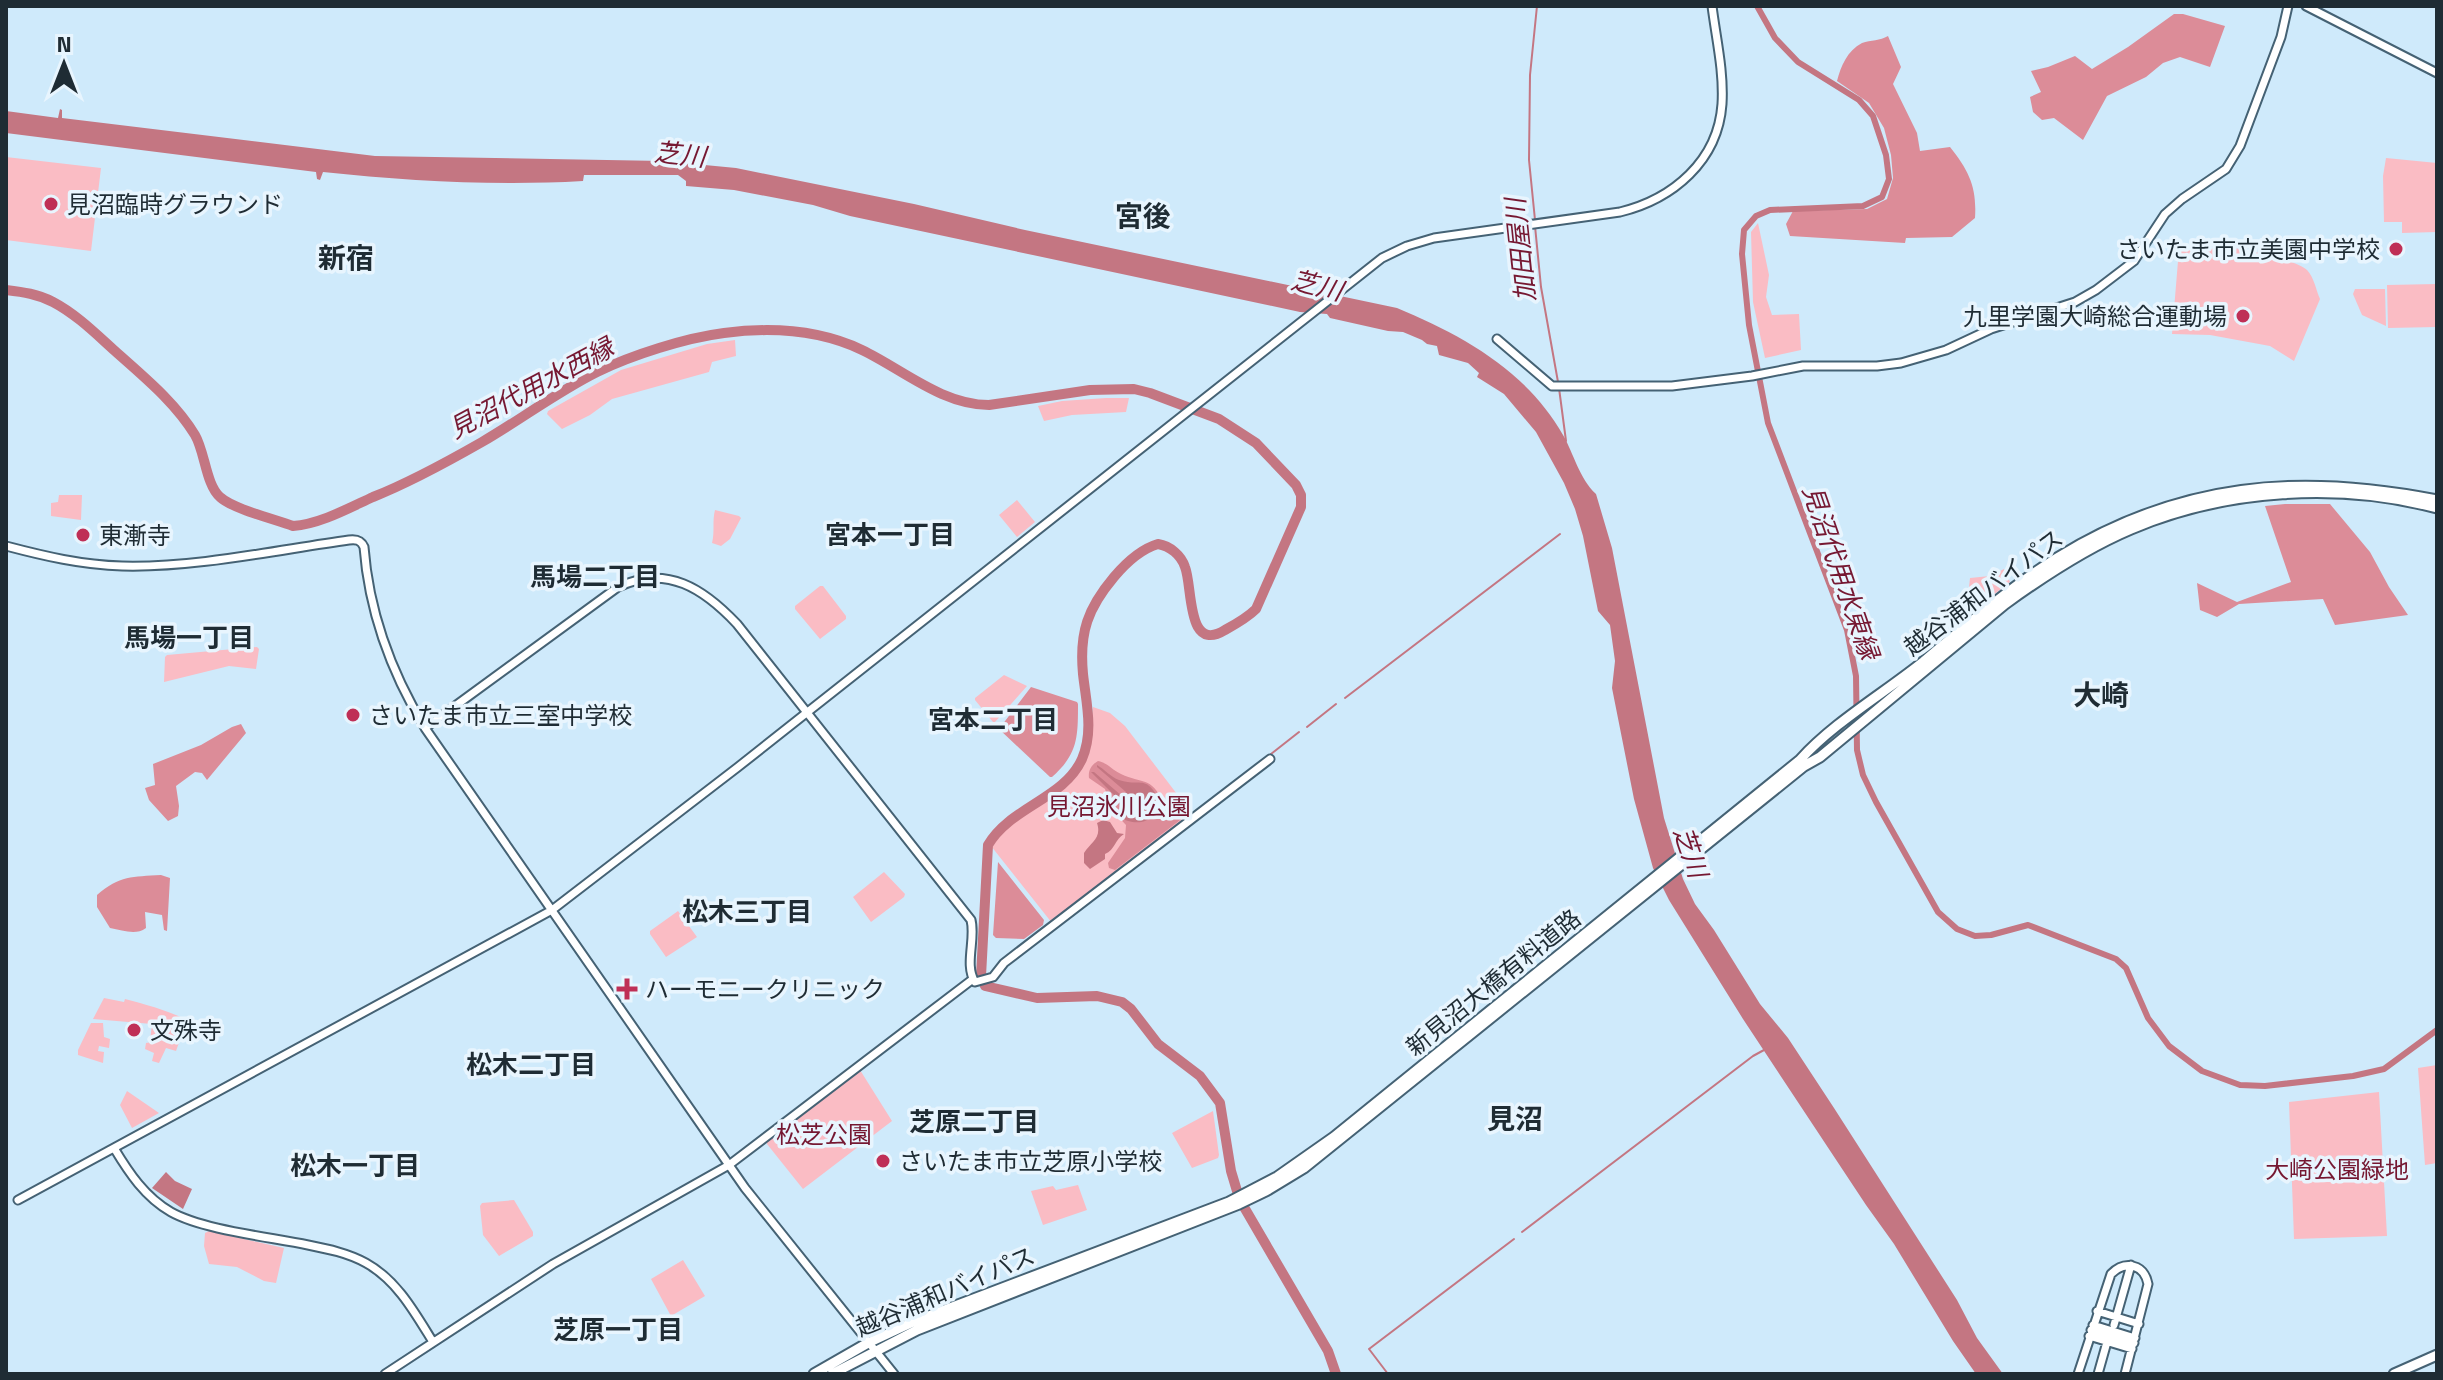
<svg xmlns="http://www.w3.org/2000/svg" width="2443" height="1380" viewBox="0 0 2443 1380" font-family="'Titillium Web','Noto Sans JP',sans-serif">
	<style>
		.green { fill: #fabcc4 }
		.forest { fill: #dc8c98 }
		.water { fill: #c47682 }
		.lines { fill: none; stroke-linecap: round; stroke-linejoin: round }
		.stream { stroke: #c47682; stroke-width: 2 }
		.canal { stroke: #c47682; stroke-width: 6 }
		.river { stroke: #c47682; stroke-width: 10 }
		.secondary-casing { stroke: #456274; stroke-width: 11 }
		.highway-casing { stroke: #456274; stroke-width: 13 }
		.secondary { stroke: #fff; stroke-width: 7 }
		.highway { stroke: #fff; stroke-width: 9 }
		.poi-dot { fill: #bf2f56; stroke: #e8f5fe; stroke-width: 3 }
		.labels { text-anchor: middle; dominant-baseline: central; stroke-width: 7; stroke-linejoin: round; paint-order: stroke }
		.poi-label { font-size: 24px; fill: #1f2c34; stroke: #e8f5fe; text-anchor: start }
		.street-label { font-size: 24px; fill: #1f2c34; stroke: #e8f5fe }
		.park-label { font-size: 24px; fill: #751731; stroke: #e8f5fe }
		.water-label { font-size: 26px; font-style: italic; fill: #761832; stroke: #e8f5fe }
		.neighbourhood-label { font-size: 26px; font-weight: bold; fill: #1f2c34; stroke: #e8f5fe }
		.quarter-label { font-size: 28px; font-weight: bold; fill: #1f2c34; stroke: #e8f5fe }
	</style>
	<rect width="100%" height="100%" fill="#cfeafb"/>
	<!-- green -->
	<path class="green" d="M 6,157 L 101,168 L 91,251 L 6,240 Z
		M 2386,158 L 2437,163 L 2437,232 L 2402,233 L 2402,222 L 2384,222 L 2383,176 Z
		M 1758,223 L 1769,275 L 1766,297 L 1772,315 L 1799,314 L 1801,350 L 1765,358 L 1753,302 L 1751,232 Z
		M 2221,247 C 2239,247 2295,259 2307,270 C 2314,277 2316,290 2320,299 L 2294,361 L 2270,346 L 2210,335 L 2172,334 L 2179,249 L 2200,251 Z
		M 2437,284 L 2437,327 L 2388,328 L 2387,285 Z
		M 2355,289 L 2385,289 L 2386,326 L 2362,315 L 2353,294 Z
		M 735,340 L 736,356 L 712,362 L 709,372 L 612,399 L 590,415 L 562,429 L 547,414 L 548,411 L 621,370 L 707,344 Z
		M 1106,398 L 1129,398 L 1126,412 L 1072,415 L 1044,421 L 1038,406 L 1062,401 Z
		M 59,495 L 82,495 L 81,520 L 51,516 L 51,503 L 58,502 Z
		M 1017,500 L 1035,522 L 1017,537 L 999,515 Z
		M 715,510 L 739,516 L 741,518 L 730,539 L 721,546 L 712,543 C 715,531 712,522 715,510 Z
		M 2004,569 L 2010,582 L 1966,616 L 1960,609 L 1960,598 L 1968,596 L 1970,578 L 1990,576 Z
		M 820,586 L 823,586 L 846,616 L 846,619 L 820,639 L 795,609 L 795,606 Z
		M 257,647 L 259,649 L 256,669 L 229,666 L 164,682 L 165,657 L 167,655 Z
		M 1004,675 L 1027,686 L 995,722 L 993,722 L 975,700 L 975,698 Z
		M 1093,707 L 1110,713 L 1125,726 L 1193,815 L 1052,923 L 991,846 L 1000,832 L 1064,788 L 1077,775 L 1087,757 Z
		M 884,872 L 905,894 L 904,897 L 871,922 L 853,897 Z
		M 678,911 L 697,937 L 666,957 L 650,934 L 650,931 Z
		M 104,998 L 124,1002 L 125,999 C 147,1005 167,1010 187,1020 L 176,1051 L 166,1048 L 159,1063 L 152,1061 L 154,1053 L 145,1049 L 146,1043 L 152,1042 L 150,1041 L 152,1024 L 93,1019 Z
		M 91,1023 L 103,1023 L 104,1037 L 110,1039 L 109,1048 L 99,1046 L 98,1051 L 104,1052 L 103,1063 L 78,1055 L 78,1050 Z
		M 2437,1065 L 2437,1163 L 2425,1165 L 2418,1068 Z
		M 858,1070 L 860,1070 L 892,1121 L 803,1189 L 767,1144 L 767,1141 Z
		M 127,1091 L 159,1113 L 132,1128 L 120,1105 Z
		M 2379,1092 L 2387,1236 L 2294,1239 L 2289,1102 Z
		M 1213,1111 L 1219,1155 L 1218,1158 L 1192,1168 L 1172,1133 Z
		M 1078,1185 L 1087,1210 L 1043,1225 L 1031,1191 L 1053,1186 L 1056,1190 Z
		M 514,1200 L 533,1232 L 533,1236 L 499,1256 L 483,1235 L 480,1206 L 482,1203 Z
		M 209,1231 L 284,1248 L 276,1283 L 264,1281 L 237,1267 L 209,1264 L 204,1246 L 205,1233 Z
		M 683,1260 L 705,1296 L 671,1316 L 651,1279 Z"/>
	<!-- forest -->
	<path class="forest" d="M 2174,14 L 2183,14 L 2225,26 L 2210,67 L 2180,57 L 2163,63 L 2146,77 L 2107,96 L 2083,140 L 2054,118 L 2042,120 L 2033,112 L 2030,97 L 2041,92 L 2031,71 L 2048,67 L 2075,56 L 2092,69 L 2128,47 Z
		M 1888,36 L 1901,67 L 1893,84 L 1917,133 L 1920,151 L 1950,147 C 1969,171 1977,187 1975,218 L 1952,237 L 1906,238 L 1905,243 L 1790,236 L 1786,224 L 1793,211 L 1867,209 L 1887,199 L 1893,178 L 1891,155 L 1884,128 L 1869,103 L 1837,81 C 1841,66 1847,51 1862,43 C 1871,40 1880,41 1888,36 Z
		M 2285,504 L 2330,504 L 2370,552 L 2389,587 L 2408,615 L 2335,625 L 2323,599 L 2239,604 L 2217,617 L 2200,610 L 2197,583 L 2237,602 L 2291,582 L 2265,506 Z
		M 1031,687 L 1077,702 L 1078,704 C 1078,737 1078,754 1052,777 L 1050,777 L 999,729 Z
		M 241,724 L 246,733 L 207,780 L 202,773 L 195,772 L 176,786 L 179,806 L 178,816 L 168,821 L 149,800 L 145,788 L 155,785 L 153,764 L 201,745 L 232,727 Z
		M 1098,761 C 1108,763 1112,770 1121,774 C 1142,784 1151,776 1163,802 L 1182,808 L 1188,814 L 1115,870 L 1109,868 L 1108,863 L 1125,838 L 1126,825 L 1111,809 L 1105,789 L 1089,778 C 1088,771 1091,765 1098,761 Z
		M 998,862 L 1044,920 L 1043,925 L 1024,939 L 996,938 L 993,935 Z
		M 161,875 L 170,878 L 167,931 L 164,930 L 162,915 L 145,912 L 146,928 C 135,936 123,930 110,928 L 97,907 L 97,895 C 120,875 132,877 161,875 Z"/>
	<!-- water -->
	<path class="water" d="M 60,109 L 62,110 L 62,118 L 375,156 L 663,161 L 736,168 L 914,204 L 1025,230 L 1397,308 C 1462,335 1527,371 1563,435 C 1574,454 1579,478 1596,494 L 1612,548 L 1664,818 L 1683,879 L 1695,904 L 1714,930 L 1760,1004 L 1788,1038 L 1834,1108 L 1957,1300 L 1977,1338 L 2003,1374 L 1976,1374 L 1953,1341 L 1894,1244 L 1866,1205 L 1743,1019 L 1669,900 L 1653,868 L 1634,799 L 1612,688 L 1615,661 L 1610,625 L 1598,611 L 1583,536 L 1575,509 L 1564,483 L 1536,432 L 1504,394 L 1477,377 L 1479,373 L 1468,363 L 1439,355 L 1437,346 L 1427,344 L 1422,340 L 1403,332 L 1388,331 L 1330,318 L 1327,314 L 1300,312 L 850,216 L 813,205 L 734,190 L 686,186 L 686,181 L 678,175 L 584,175 L 583,181 C 497,186 408,181 323,172 L 320,180 L 317,179 L 316,172 L 6,133 L 6,111 L 58,118 Z
		M 1097,765 C 1104,769 1111,777 1119,780 C 1138,787 1146,774 1158,798 C 1158,818 1144,827 1125,820 L 1116,797 L 1091,772 L 1094,772 L 1122,796 L 1126,792 L 1097,767 Z
		M 1103,820 L 1110,822 L 1117,833 L 1124,834 C 1115,839 1115,850 1105,854 L 1105,859 L 1090,869 L 1084,863 L 1084,853 C 1091,842 1102,838 1097,823 Z
		M 166,1172 L 175,1181 L 192,1189 L 183,1209 L 152,1188 Z"/>
	<g class="lines">
		<!-- stream -->
		<path class="stream" d="M 1535,220 L 1529,160 L 1530,75 L 1537,6
			M 1535,226 L 1541,287 L 1558,382
			M 1559,388 L 1566,441
			M 1345,698 L 1560,534
			M 1307,727 L 1336,704
			M 1271,754 L 1299,732
			M 1234,782 L 1263,760
			M 1522,1232 L 1753,1056 L 1764,1050
			M 1388,1374 L 1369,1349 L 1514,1239"/>
		<!-- canal -->
		<path class="canal" d="M 1757,6 L 1775,38 L 1798,62 L 1859,100 L 1873,116 L 1886,155 L 1889,179 L 1882,197 L 1863,206 L 1770,210 L 1756,216 L 1744,230 L 1742,254 L 1749,325 L 1768,423 L 1847,630 L 1856,676 L 1857,750 L 1863,775 L 1876,802 L 1938,912 L 1957,929 L 1975,936 L 1991,935 L 2028,925 L 2116,959 L 2126,968 L 2148,1018 L 2169,1046 L 2202,1071 L 2240,1085 L 2265,1086 L 2353,1076 L 2384,1069 L 2437,1030"/>
		<!-- river -->
		<path class="river" d="M 6,290 C 23,292 38,294 53,302 C 76,314 96,334 115,351 C 144,377 175,402 195,435 C 205,452 206,485 220,497 C 233,509 274,519 293,526 C 320,524 349,508 373,497 C 411,482 447,462 482,442 C 520,420 557,392 597,372 C 632,355 685,338 724,333 C 770,327 820,330 862,350 C 902,369 942,405 989,405 L 1090,390 L 1134,389 L 1150,393 L 1219,419 L 1256,443 L 1296,485 L 1301,495 L 1301,507 L 1256,609 C 1247,618 1236,624 1225,630 C 1186,654 1193,587 1185,567 C 1181,555 1170,546 1158,544 C 1141,549 1125,564 1114,577 C 1088,608 1079,632 1083,674 C 1086,702 1094,731 1082,759 C 1064,799 1010,807 988,845 L 981,976 L 985,986 L 1037,998 L 1097,996 L 1122,1002 L 1131,1009 L 1158,1044 L 1200,1076 L 1220,1103 L 1231,1171 L 1237,1191
			M 1244,1207 L 1328,1351 L 1336,1374"/>
		<defs>
			<path id="secondary" d="M 2306,6 L 2437,73
				M 1497,339 L 1552,386 L 1672,386 L 1752,376 L 1803,366 L 1877,366 L 1901,363 L 1946,350 L 1991,329 L 2075,302 L 2096,290 L 2134,261 L 2165,214 L 2182,199 L 2226,169 L 2240,146 L 2281,37 L 2288,6
				M 6,546 C 44,556 82,565 122,566 C 194,568 277,550 349,540 C 356,539 361,540 364,547 C 369,613 391,672 425,728 L 745,1188 L 894,1374
				M 425,728 L 618,587 C 667,564 704,589 737,624 L 971,920 C 976,939 964,965 975,982 L 993,977 L 1004,963 L 1270,759
				M 114,1148 C 129,1173 145,1197 171,1212 C 203,1230 270,1237 308,1245 C 328,1249 348,1253 366,1263 C 397,1280 415,1313 433,1342
				M 18,1200 L 552,910 L 738,767 L 1382,258 L 1407,246 L 1434,238 L 1620,212 C 1673,199 1718,161 1722,104 C 1724,71 1716,38 1712,6
				M 2097,1311 L 2139,1324
				M 2093,1325 L 2135,1338
				M 2114,1325 L 2131,1265
				M 2091,1330 L 2134,1343
				M 2089,1336 L 2132,1349
				M 385,1374 L 553,1264 L 729,1165 L 973,979
				M 2078,1374 L 2111,1274 C 2125,1260 2144,1264 2148,1284 L 2125,1374
				M 2098,1374 L 2107,1342"/>
			<path id="highway" d="M 814,1374 L 868,1343 L 913,1322 L 1229,1202 L 1277,1177 L 1334,1137 L 1800,760 C 1833,723 1883,694 1923,662 C 1966,626 2009,588 2057,558 C 2180,482 2299,473 2437,500
				M 832,1374 L 917,1330 L 1239,1204 L 1266,1191 L 1304,1168 L 1804,766 L 1820,757 L 2005,604 C 2045,575 2086,548 2131,529 C 2225,489 2339,482 2437,508
				M 2394,1374 L 2437,1355"/>
		</defs>
		<!-- secondary casing -->
		<use href="#secondary" class="secondary-casing"/>
		<!-- highway casing -->
		<use href="#highway" class="highway-casing"/>
		<!-- secondary -->
		<use href="#secondary" class="secondary"/>
		<!-- highway -->
		<use href="#highway" class="highway"/>
	</g>
	<!-- markers -->
	<g class="poi-dot">
		<circle cx="51" cy="204" r="8"/>
		<circle cx="2396" cy="249" r="8"/>
		<circle cx="2243" cy="316" r="8"/>
		<circle cx="83" cy="535" r="8"/>
		<circle cx="353" cy="715" r="8"/>
		<path d="M623 977h8v8h8v8h-8v8h-8v-8h-8v-8h8z"/>
		<circle cx="134" cy="1030" r="8"/>
		<circle cx="883" cy="1161" r="8"/>
	</g>
	<g class="labels">
		<!-- poi labels -->
		<g class="poi-label">
			<text x="67" y="204">見沼臨時グラウンド</text>
			<text x="2380" y="249" text-anchor="end">さいたま市立美園中学校</text>
			<text x="2227" y="316" text-anchor="end">九里学園大崎総合運動場</text>
			<text x="99" y="535">東漸寺</text>
			<text x="369" y="715">さいたま市立三室中学校</text>
			<text x="645" y="989">ハーモニークリニック</text>
			<text x="150" y="1030">文殊寺</text>
			<text x="899" y="1161">さいたま市立芝原小学校</text>
		</g>
		<!-- street labels -->
		<g class="street-label">
			<text transform="translate(1983 592) rotate(-37)">越谷浦和バイパス</text>
			<text transform="translate(1493 982) rotate(-39)">新見沼大橋有料道路</text>
			<text transform="translate(945 1291) rotate(-23)">越谷浦和バイパス</text>
		</g>
		<!-- park labels -->
		<g class="park-label">
			<text x="1119" y="806">見沼氷川公園</text>
			<text x="824" y="1134">松芝公園</text>
			<text x="2337" y="1169">大崎公園緑地</text>
		</g>
		<!-- water labels -->
		<g class="water-label">
			<text transform="translate(680 154) rotate(6)">芝川</text>
			<text transform="translate(1520 250) rotate(-96)">加田屋川</text>
			<text transform="translate(1317 285) rotate(14)">芝川</text>
			<text transform="translate(531 388) rotate(-28)">見沼代用水西縁</text>
			<text transform="translate(1841 572) rotate(71)">見沼代用水東縁</text>
			<text transform="translate(1691 852) rotate(71)">芝川</text>
		</g>
		<!-- neighbourhood labels -->
		<g class="neighbourhood-label">
			<text x="890" y="534">宮本一丁目</text>
			<text x="595" y="576">馬場二丁目</text>
			<text x="189" y="637">馬場一丁目</text>
			<text x="993" y="719">宮本二丁目</text>
			<text x="747" y="911">松木三丁目</text>
			<text x="531" y="1064">松木二丁目</text>
			<text x="974" y="1121">芝原二丁目</text>
			<text x="355" y="1165">松木一丁目</text>
			<text x="618" y="1329">芝原一丁目</text>
		</g>
		<!-- quarter labels -->
		<g class="quarter-label">
			<text x="1143" y="215">宮後</text>
			<text x="346" y="257">新宿</text>
			<text x="2101" y="694">大崎</text>
			<text x="1515" y="1118">見沼</text>
		</g>
	</g>
	<!-- border -->
	<rect width="2443" height="1380" fill="none" stroke="#1f2c34" stroke-width="16"/>
	<!-- north arrow -->
	<g transform="translate(64 64)" stroke="#e8f5fe" stroke-width="6" paint-order="stroke">
	<path d="M0-6L14 30L0 20L-14 30Z" fill="#1f2c34"/>
	<text y="-12" font-size="22" font-weight="bold" text-anchor="middle" fill="#1f2c34">N</text>
	</g>
</svg>
